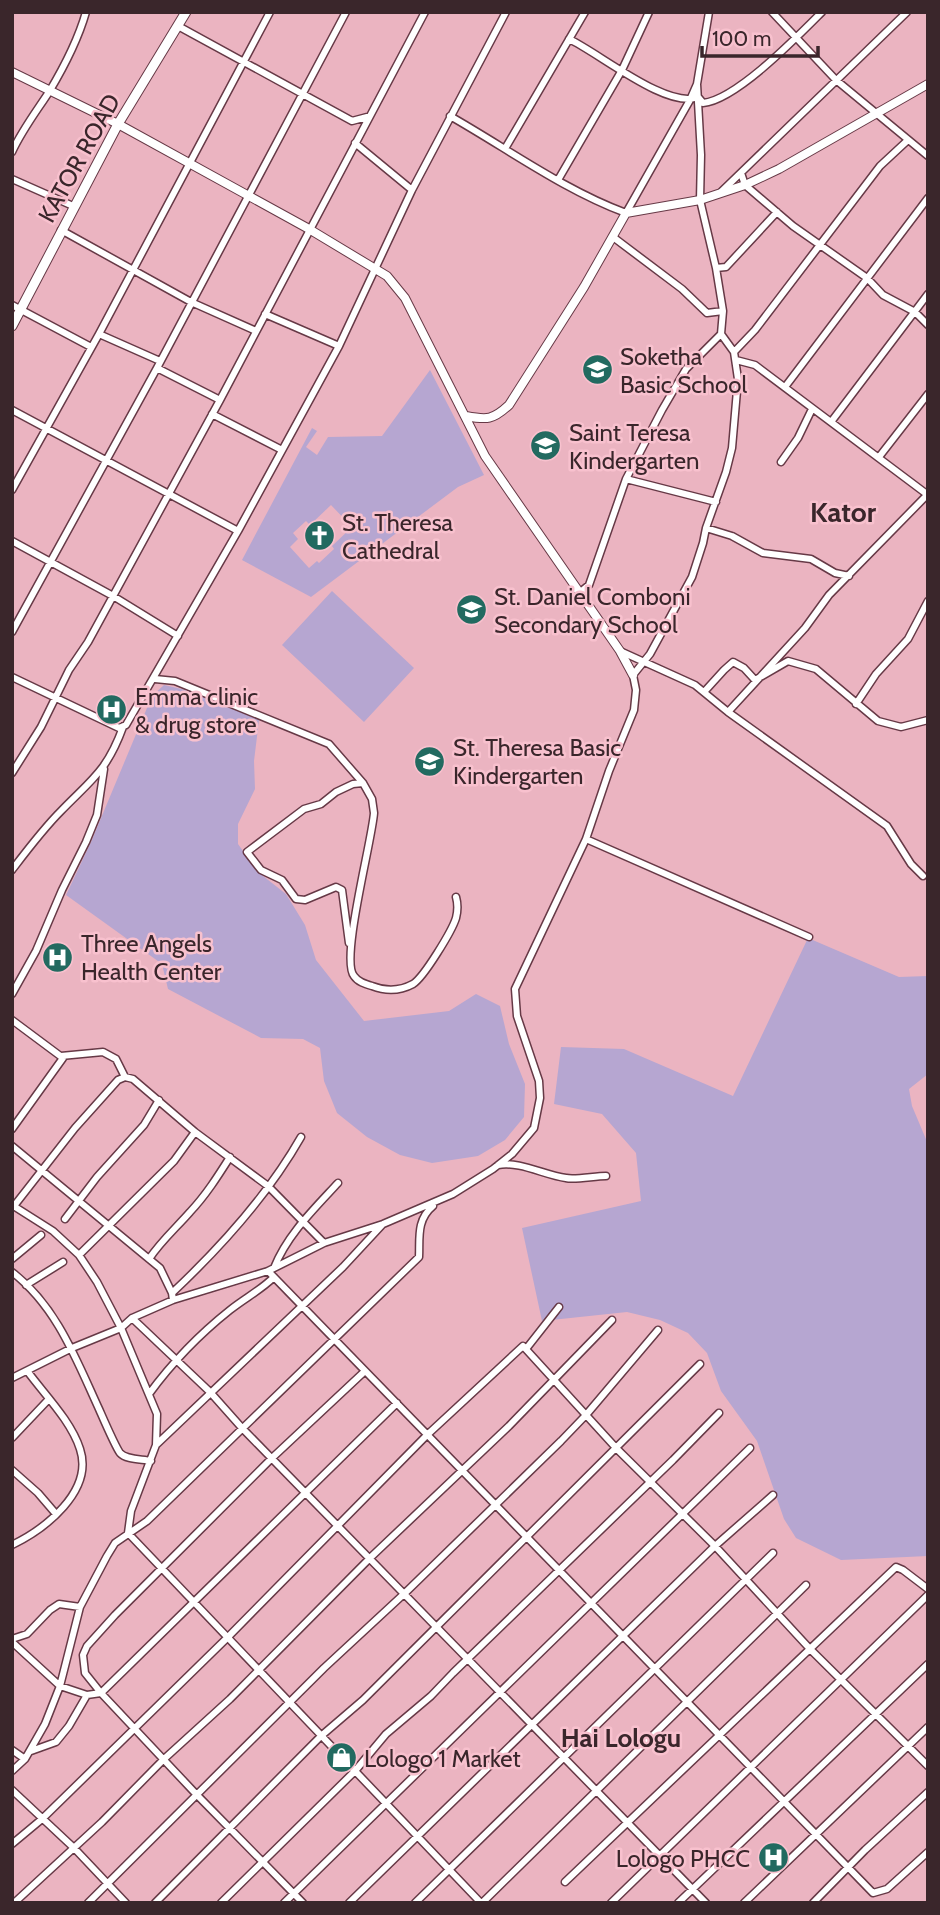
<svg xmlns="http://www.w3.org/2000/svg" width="940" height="1915" viewBox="0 0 940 1915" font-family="Cabin,sans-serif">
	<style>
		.green { fill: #b6a6d1; fill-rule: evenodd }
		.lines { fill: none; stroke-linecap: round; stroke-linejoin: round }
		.minor-casing { stroke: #663946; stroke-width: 9 }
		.tertiary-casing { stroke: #663946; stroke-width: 10 }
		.secondary-casing { stroke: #663946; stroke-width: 11 }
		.minor { stroke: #fff; stroke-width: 6 }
		.tertiary { stroke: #fff; stroke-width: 8 }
		.secondary { stroke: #fff; stroke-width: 9 }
		.labels { text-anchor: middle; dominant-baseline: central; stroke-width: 5; stroke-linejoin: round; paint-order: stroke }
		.street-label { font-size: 24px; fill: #3a262b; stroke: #f8c1ce }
		.poi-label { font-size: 24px; fill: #3a262b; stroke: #f8c1ce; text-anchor: start }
		.neighbourhood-label { font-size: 26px; font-weight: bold; fill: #3a262b; stroke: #f8c1ce }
		.quarter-label { font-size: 28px; font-weight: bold; fill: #3a262b; stroke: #f8c1ce }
	</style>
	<rect width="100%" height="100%" fill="#ebb4c1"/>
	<!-- green -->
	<path class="green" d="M 430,370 L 484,475 L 458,487 L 311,597 L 242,560 L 312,428 L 317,431 L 306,447 L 317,455 L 328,437 L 382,436 ZM 331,505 L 352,527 L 332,546 L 334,549 L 319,563 L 317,561 L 309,568 L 290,547 L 298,539 L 293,533 L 306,521 L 310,525 Z
		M 332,591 L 414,668 L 364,722 L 282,645 Z
		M 164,685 L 195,692 L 259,720 L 254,761 L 255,789 L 238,824 L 238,844 L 258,872 L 286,894 L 305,925 L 316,960 L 364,1021 L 449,1011 L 476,994 L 500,1006 L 509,1044 L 525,1084 L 524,1117 L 505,1140 L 478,1156 L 432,1163 L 400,1155 L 367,1137 L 337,1113 L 324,1081 L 320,1048 L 303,1039 L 261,1038 L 168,989 L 162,964 L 66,895 L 91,842 L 152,696 Z
		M 808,938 L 899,977 L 928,976 L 928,1074 L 909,1089 L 912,1106 L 928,1144 L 928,1556 L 841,1560 L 796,1538 L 784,1519 L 757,1441 L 721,1391 L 707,1353 L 688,1333 L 660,1320 L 627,1312 L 542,1321 L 522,1228 L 641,1201 L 636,1153 L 602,1114 L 554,1104 L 561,1047 L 624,1049 L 733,1096 Z"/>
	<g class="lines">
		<defs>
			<path id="minor" d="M 772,12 L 836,80 L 928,156
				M 178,26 L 352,121 L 367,117
				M 569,39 C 599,53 668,110 698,97 L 703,103 C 736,100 797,37 822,12
				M 450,116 C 508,149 564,190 626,213 L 690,100 L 697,84 L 709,12
				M 355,143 L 412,190
				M 506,147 L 585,12
				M 12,152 C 22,130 36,112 49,92 C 64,67 78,40 86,12
				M 741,173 L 745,185 L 793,226 L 867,278 L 883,295 L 915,312 L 928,325
				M 12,179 L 73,206
				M 558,180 L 622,70 L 649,12
				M 722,191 L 907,12
				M 61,230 L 191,302 L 256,331
				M 613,237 L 682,289 L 707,313 L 723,311
				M 716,268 L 726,267 L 777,212
				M 12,305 L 91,347
				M 265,314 L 339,346
				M 99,334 L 160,361
				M 734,352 L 755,330 L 880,166 L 908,140
				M 736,360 L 755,365 L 928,495
				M 157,368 L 220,400
				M 785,387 L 928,198
				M 12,410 L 238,531
				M 212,414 L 282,450
				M 831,422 L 928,294
				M 879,457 L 928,394
				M 781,462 L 798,438 L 812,409
				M 626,479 L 716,502
				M 12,490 L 99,334 L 270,12
				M 706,528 L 732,536 L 763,553 L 811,559 L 835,573 L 849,576
				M 12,541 L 113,596 L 178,636
				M 579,593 L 589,585 L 626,479 L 662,410 L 686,369 L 721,334
				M 12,632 L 157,368 L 346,12
				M 620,651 L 695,685 L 728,712 L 887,826 L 911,864 L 923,876
				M 12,677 L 119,728 L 126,725 L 238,531 L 339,346 L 412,190 L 506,12
				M 155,679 L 175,681 L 329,744 L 363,783 L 372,799 L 374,813 C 372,841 340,960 354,976 C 358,982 365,984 372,986 C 385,991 400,991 413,984 C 424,977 452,931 456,918 C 458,910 458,904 456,897
				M 704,692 L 724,670 L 733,662 L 744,668 L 755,680 L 788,661 L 816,669 L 878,721 L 901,727 L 928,720
				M 856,704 L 876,674 L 908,639 L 928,601
				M 728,712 L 805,628 L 829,595 L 928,494
				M 12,773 L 41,727 L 69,670 L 88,642 L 220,400 L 425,12
				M 586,839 L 809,937
				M 12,870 C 28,849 43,829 61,811 C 92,779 107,771 123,727
				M 349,943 L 342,890 L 336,887 L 305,900 L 296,899 L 282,880 L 261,870 L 247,852 L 304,809 L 321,804 L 336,792 L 353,784 L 363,783
				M 12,994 L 36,951 L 62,890 L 86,842 L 97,815 L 104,769
				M 61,1056 L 103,1052 L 116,1059 L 125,1077
				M 12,1129 L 63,1058 L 12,1020
				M 12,1146 L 160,1268 L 172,1293 L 173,1300
				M 498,1165 C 520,1161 544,1175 566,1178 C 575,1180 595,1176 606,1176
				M 12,1205 L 53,1231 L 79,1255 L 97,1282 L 121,1328 L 157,1414 L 156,1445 L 131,1511 L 128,1533
				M 14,1206 L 75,1128 L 118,1080 L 125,1077 L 133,1079 L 195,1132 L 268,1186 L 324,1243
				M 65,1219 L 97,1177 L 144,1125 L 159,1100
				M 79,1255 L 174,1161 L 195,1132
				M 12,1259 L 41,1235
				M 149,1259 C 161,1241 176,1228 190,1212 C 206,1195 218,1176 230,1157
				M 274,1268 C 287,1235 314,1209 338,1183
				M 268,1271 L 873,1893 L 887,1889 L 928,1852
				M 12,1272 C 57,1307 76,1359 99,1409 C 103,1418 115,1446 120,1453 C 126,1460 142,1459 151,1461
				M 26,1285 L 63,1262
				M 172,1293 C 221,1247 268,1195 301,1137
				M 132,1318 L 210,1392 L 242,1428 L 706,1903
				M 526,1349 L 559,1307
				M 12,1378 L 72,1348 L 121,1328 L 132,1318 L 173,1300 L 268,1271 L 324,1243 L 383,1224 L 453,1194 L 493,1169 L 512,1154 L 534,1128 L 540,1098 L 539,1081 L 517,1016 L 515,989 L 586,839 L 609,771 L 634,710 L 636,690 L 633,675 L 650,654 L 692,577 L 703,543 L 706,528 L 726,472 L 732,448 L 738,379 L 734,352 L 721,334 L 723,311 L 716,268 L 700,200 L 701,155 L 697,84
				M 149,1394 C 171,1364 201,1333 230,1310 C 245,1298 261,1290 274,1277
				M 12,1438 L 48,1400
				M 157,1444 L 343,1267 L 382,1225
				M 12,1470 L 38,1493 L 56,1514
				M 128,1533 L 481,1903
				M 12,1545 C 45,1529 94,1491 80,1449 C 71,1421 45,1395 28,1372
				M 12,1639 L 27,1634 L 50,1610 L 59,1604 L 80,1607
				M 12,1642 L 60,1686 L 87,1695
				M 12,1750 L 25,1759
				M 31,1751 L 56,1742 L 69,1726 L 87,1695 L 101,1693 L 397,1403
				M 12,1771 L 25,1759 L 45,1724 L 60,1686 L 80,1607 L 107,1556 L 115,1543 L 147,1521 L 419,1257 C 420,1239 416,1220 433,1206
				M 12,1790 L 74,1848 L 126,1903
				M 12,1844 L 42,1819 L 227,1638 L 427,1435 L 523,1346 L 617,1449 L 715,1546 L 810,1649 L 928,1766
				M 565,1882 L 896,1567 L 903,1570 L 928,1589
				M 14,1903 L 102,1822 L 164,1759 L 230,1699 L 371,1557 L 509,1426 L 612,1320
				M 88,1903 L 324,1668 L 405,1593 L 561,1441 L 586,1415 L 658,1330
				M 155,1903 L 321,1736 L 363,1700 L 700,1364
				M 221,1903 L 355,1771 L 386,1734 L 431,1696 L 453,1673 L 673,1460 L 719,1413
				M 284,1903 L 750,1448
				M 303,1903 L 196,1794 L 101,1693 L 85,1673 L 83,1655 L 87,1646 L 115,1615 L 272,1458 L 365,1371
				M 349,1903 L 715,1546 L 773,1495
				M 415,1903 L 773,1553
				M 482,1903 L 806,1585
				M 611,1903 L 928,1595
				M 678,1903 L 928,1664
				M 744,1903 L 928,1727
				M 813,1903 L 865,1850 L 928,1792"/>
			<path id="tertiary" d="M 12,72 L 118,124 L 309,229 L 387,276 L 405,298 L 485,456 L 620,651 L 633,675
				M 466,416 C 487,420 493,420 509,405 L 584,287 L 626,213 L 700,200 L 745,185 L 779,169 L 928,84"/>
			<path id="secondary" d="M 12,326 L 118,124 L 186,12"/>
		</defs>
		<!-- minor casing -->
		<use href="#minor" class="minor-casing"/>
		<!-- tertiary casing -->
		<use href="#tertiary" class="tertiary-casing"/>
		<!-- secondary casing -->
		<use href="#secondary" class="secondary-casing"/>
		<!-- minor -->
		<use href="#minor" class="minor"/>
		<!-- tertiary -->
		<use href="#tertiary" class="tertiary"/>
		<!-- secondary -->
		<use href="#secondary" class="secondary"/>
	</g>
	<!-- icons -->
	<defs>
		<symbol id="school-disc" viewBox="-11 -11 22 22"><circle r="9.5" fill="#226a60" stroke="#f8c1ce"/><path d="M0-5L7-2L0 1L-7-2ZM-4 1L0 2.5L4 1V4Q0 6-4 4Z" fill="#fff"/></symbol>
		<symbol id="church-disc" viewBox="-11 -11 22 22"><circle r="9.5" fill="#226a60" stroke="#f8c1ce"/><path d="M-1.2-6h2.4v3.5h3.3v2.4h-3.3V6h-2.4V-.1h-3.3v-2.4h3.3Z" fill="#fff"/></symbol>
		<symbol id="hospital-disc" viewBox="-11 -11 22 22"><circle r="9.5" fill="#226a60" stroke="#f8c1ce"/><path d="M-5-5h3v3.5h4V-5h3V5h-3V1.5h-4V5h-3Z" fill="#fff"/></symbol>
		<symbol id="shop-disc" viewBox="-11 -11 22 22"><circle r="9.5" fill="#226a60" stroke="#f8c1ce"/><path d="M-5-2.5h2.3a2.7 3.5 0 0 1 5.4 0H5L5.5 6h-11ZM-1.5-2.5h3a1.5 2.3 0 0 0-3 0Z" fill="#fff"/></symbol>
	</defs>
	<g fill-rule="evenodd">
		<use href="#school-disc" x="580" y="352" width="35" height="35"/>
		<use href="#school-disc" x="528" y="428" width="35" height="35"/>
		<use href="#church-disc" x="302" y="518" width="35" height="35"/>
		<use href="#school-disc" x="454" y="592" width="35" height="35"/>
		<use href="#hospital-disc" x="94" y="692" width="35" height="35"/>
		<use href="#school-disc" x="412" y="744" width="35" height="35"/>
		<use href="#hospital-disc" x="40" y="940" width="35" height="35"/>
		<use href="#shop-disc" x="324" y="1740" width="35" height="35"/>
		<use href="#hospital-disc" x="756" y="1840" width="35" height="35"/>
	</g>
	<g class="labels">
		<!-- street labels -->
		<g class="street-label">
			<text transform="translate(79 158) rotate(-61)">KATOR ROAD</text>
		</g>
		<!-- poi labels -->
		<g class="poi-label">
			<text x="620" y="356">Soketha<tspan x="620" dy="28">Basic School</tspan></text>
			<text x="569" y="432">Saint Teresa<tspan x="569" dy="28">Kindergarten</tspan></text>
			<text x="342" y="522">St. Theresa<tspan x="342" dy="28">Cathedral</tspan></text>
			<text x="494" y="596">St. Daniel Comboni<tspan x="494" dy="28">Secondary School</tspan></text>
			<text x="135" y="696">Emma clinic<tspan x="135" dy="28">&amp; drug store</tspan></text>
			<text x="453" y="747">St. Theresa Basic<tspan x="453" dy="28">Kindergarten</tspan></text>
			<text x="81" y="943">Three Angels<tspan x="81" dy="28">Health Center</tspan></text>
			<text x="364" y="1758">Lologo 1 Market</text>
			<text x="750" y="1858" text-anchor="end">Lologo PHCC</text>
		</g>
		<!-- neighbourhood labels -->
		<g class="neighbourhood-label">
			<text x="621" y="1738">Hai Lologu</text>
		</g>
		<!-- quarter labels -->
		<g class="quarter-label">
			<text x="843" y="512">Kator</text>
		</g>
	</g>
	<!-- border -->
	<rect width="940" height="1915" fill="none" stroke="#3a262b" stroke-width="28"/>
	<!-- scale -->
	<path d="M702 46v10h116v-10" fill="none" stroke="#3a262b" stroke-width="3.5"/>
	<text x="712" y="46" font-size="21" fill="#3a262b" stroke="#f8c1ce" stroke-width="5" paint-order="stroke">100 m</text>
</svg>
